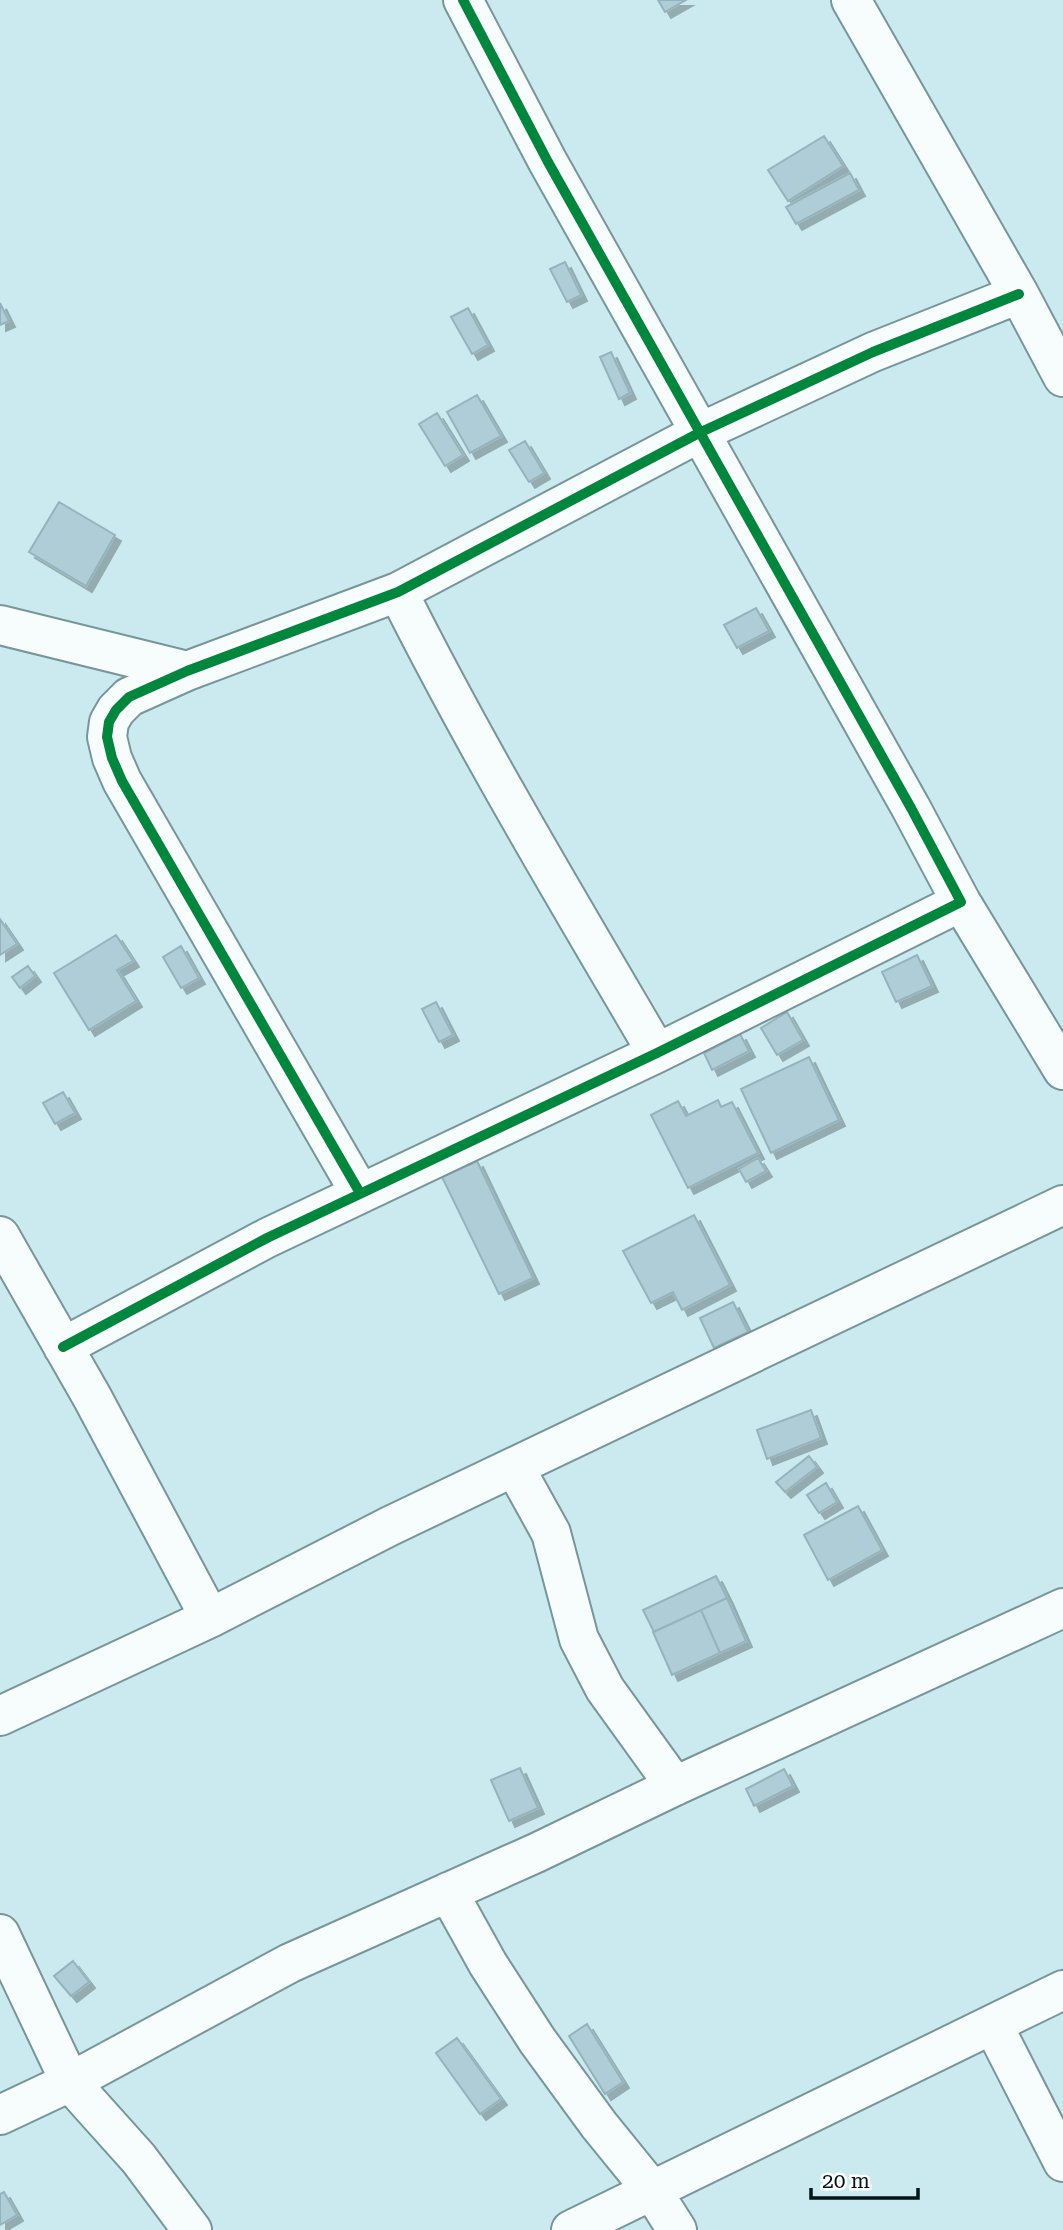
<svg xmlns="http://www.w3.org/2000/svg" width="1063" height="2230" viewBox="0 0 1063 2230" font-family="'Roboto Serif',serif">
	<style>
		.building { fill: #aecdd6; stroke: #94b3bc; stroke-width: 2; filter: url(#shadow) }
		.lines { fill: none; stroke-linecap: round; stroke-linejoin: round }
		.minor-casing { stroke: #76969a; stroke-width: 42 }
		.minor { stroke: #f7fcfd; stroke-width: 38 }
		.cycleway-casing { stroke: #fff; stroke-width: 15 }
		.cycleway { stroke: #00873e; stroke-width: 10 }
	</style>
	<defs>
		<filter id="shadow"><feDropShadow dx="6" dy="6" stdDeviation="0" flood-color="#0004"/></filter>
	</defs>
	<rect width="100%" height="100%" fill="#caeaef"/>
	<!-- building -->
	<path class="building" d="M 658,0 L 686,0 L 665,12 Z
		M 824,136 L 843,166 L 788,201 L 768,170 Z
		M 850,173 L 859,190 L 796,224 L 786,207 Z
		M 565,262 L 581,295 L 567,302 L 550,269 Z
		M 0,303 L 9,321 L 0,325 Z
		M 468,308 L 488,345 L 472,354 L 451,317 Z
		M 611,352 L 630,393 L 619,399 L 600,357 Z
		M 477,395 L 501,436 L 470,453 L 447,412 Z
		M 437,413 L 463,455 L 445,466 L 419,424 Z
		M 525,441 L 544,473 L 529,482 L 509,450 Z
		M 59,502 L 115,535 L 86,586 L 29,552 Z
		M 756,608 L 769,631 L 737,648 L 724,625 Z
		M 0,919 L 17,944 L 0,955 Z
		M 116,935 L 133,961 L 117,970 L 136,1001 L 89,1030 L 54,973 Z
		M 181,946 L 199,978 L 181,988 L 163,957 Z
		M 917,955 L 932,986 L 896,1002 L 882,972 Z
		M 28,966 L 35,976 L 20,988 L 12,977 Z
		M 436,1002 L 453,1035 L 439,1042 L 422,1009 Z
		M 787,1012 L 803,1040 L 777,1055 L 761,1028 Z
		M 740,1034 L 749,1051 L 712,1070 L 704,1053 Z
		M 809,1057 L 839,1120 L 771,1153 L 741,1089 Z
		M 63,1092 L 75,1113 L 55,1124 L 43,1103 Z
		M 718,1100 L 721,1107 L 732,1102 L 758,1153 L 688,1188 L 651,1115 L 678,1101 L 686,1116 Z
		M 758,1158 L 766,1171 L 746,1182 L 739,1169 Z
		M 477,1161 L 533,1278 L 499,1294 L 442,1177 Z
		M 694,1215 L 730,1285 L 682,1310 L 673,1292 L 651,1303 L 623,1251 Z
		M 733,1302 L 748,1332 L 714,1348 L 700,1318 Z
		M 811,1410 L 821,1438 L 767,1459 L 757,1430 Z
		M 809,1456 L 817,1467 L 785,1492 L 776,1482 Z
		M 826,1483 L 837,1502 L 819,1513 L 807,1495 Z
		M 858,1506 L 882,1550 L 828,1580 L 804,1535 Z
		M 716,1576 L 727,1598 L 654,1632 L 643,1610 Z
		M 727,1598 L 746,1641 L 720,1653 L 701,1610 Z
		M 701,1610 L 720,1653 L 672,1675 L 653,1632 Z
		M 520,1768 L 538,1808 L 509,1821 L 491,1780 Z
		M 784,1769 L 793,1786 L 754,1806 L 746,1789 Z
		M 73,1961 L 89,1982 L 71,1996 L 54,1976 Z
		M 587,2024 L 623,2082 L 605,2094 L 569,2036 Z
		M 457,2038 L 501,2099 L 480,2114 L 436,2053 Z
		M 4,2192 L 17,2215 L 0,2225 L 0,2194 Z"/>
	<g class="lines">
		<defs>
			<path id="minor" d="M 851,0 L 1019,294 L 1063,377
				M 398,592 C 477,750 568,901 657,1053
				M 0,625 L 187,671
				M 961,902 L 1063,1070
				M 360,1193 L 122,781 L 112,758 L 107,737 L 109,722 L 116,710 L 129,697 L 187,671 L 398,592 L 699,433 L 873,352 L 1019,294
				M 0,1236 L 92,1397 L 210,1618
				M 63,1347 L 267,1238 L 657,1053 L 961,902 L 911,808 L 548,162 L 463,0
				M 515,1468 L 551,1533 L 579,1639 L 605,1689 L 675,1786
				M 0,1716 L 210,1618 L 390,1526 L 1063,1205
				M 448,1892 L 488,1964 L 537,2040 L 599,2125 L 651,2189 L 677,2230
				M 0,1934 L 70,2082 L 139,2159 L 192,2230
				M 993,2025 L 1063,2162
				M 0,2115 L 70,2082 L 290,1963 L 536,1853 L 675,1786 L 1063,1608
				M 571,2230 L 1063,1990"/>
		</defs>
		<!-- minor casing -->
		<use href="#minor" class="minor-casing"/>
		<!-- minor -->
		<use href="#minor" class="minor"/>
		<defs>
			<path id="cycleway" d="M 360,1193 L 122,781 L 112,758 L 107,737 L 109,722 L 116,710 L 129,697 L 187,671 L 398,592 L 699,433 L 873,352 L 1019,294
				M 63,1347 L 267,1238 L 657,1053 L 961,902 L 911,808 L 548,162 L 463,0"/>
		</defs>
		<!-- cycleway casing -->
		<use href="#cycleway" class="cycleway-casing"/>
		<!-- cycleway -->
		<use href="#cycleway" class="cycleway"/>
	</g>
	<!-- scale -->
	<path d="M811 2188v10h107v-10" fill="none" stroke="#001518" stroke-width="3.5"/>
	<text x="822" y="2188" font-size="21" fill="#001518" stroke="#ffffff" stroke-width="5" paint-order="stroke">20 m</text>
</svg>
